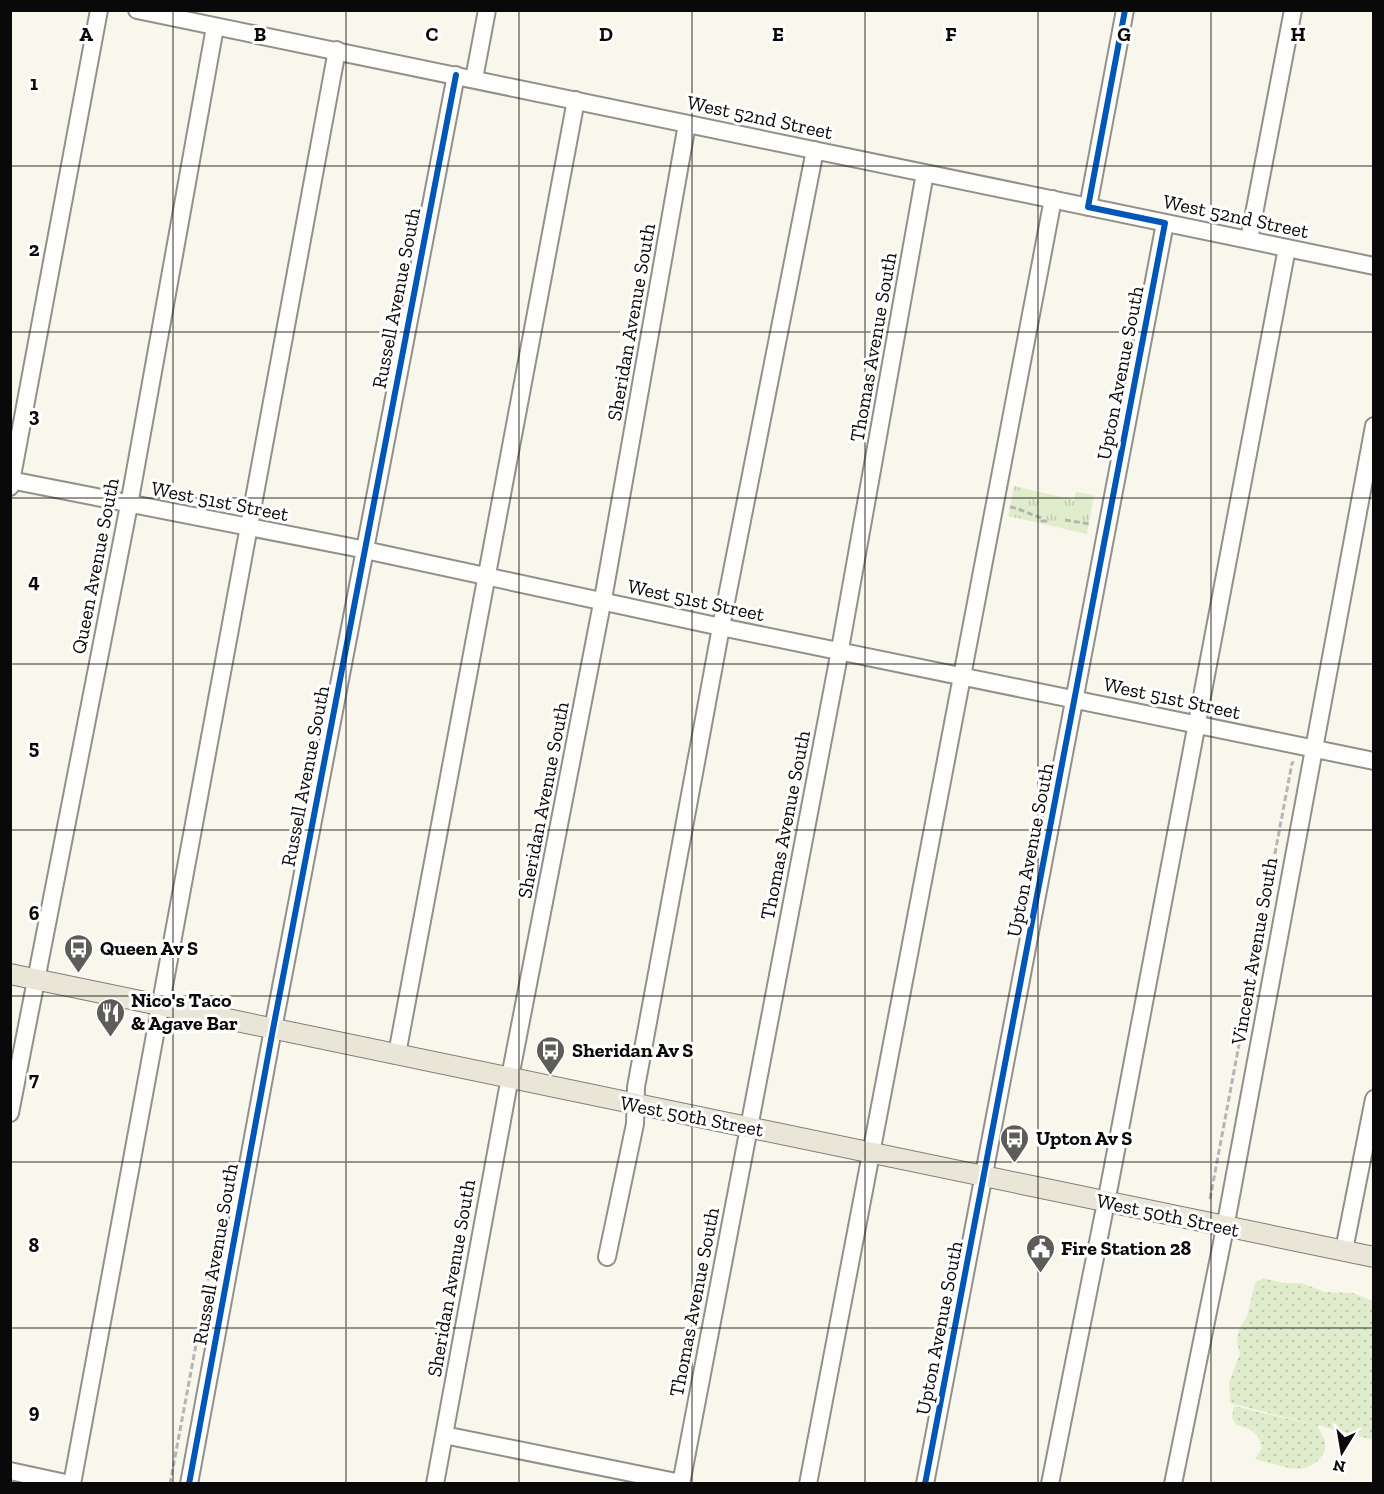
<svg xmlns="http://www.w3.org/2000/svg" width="1384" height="1494" viewBox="0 0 1384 1494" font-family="'Zilla Slab',serif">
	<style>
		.grass { fill: url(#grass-tufts) }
		.park { fill: url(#park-dots) }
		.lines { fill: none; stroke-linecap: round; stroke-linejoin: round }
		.minor-casing { stroke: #91908b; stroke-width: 20 }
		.major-casing { stroke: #7e7d78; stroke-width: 22 }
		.path { stroke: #b6b5b4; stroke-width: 3; stroke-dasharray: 6 3; stroke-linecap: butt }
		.minor { stroke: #fefefc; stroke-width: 16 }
		.major { stroke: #eae6d7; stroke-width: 20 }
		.cycleway-casing { stroke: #fff; stroke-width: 10 }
		.cycleway { stroke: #0057b8; stroke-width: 6 }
		.grid { fill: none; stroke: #090909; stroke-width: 1.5; stroke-opacity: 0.55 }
		.labels { text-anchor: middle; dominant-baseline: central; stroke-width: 6; stroke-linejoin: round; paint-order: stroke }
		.street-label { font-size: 20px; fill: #090909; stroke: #fff }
		.poi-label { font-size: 20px; font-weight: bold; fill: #090909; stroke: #fff; text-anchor: start }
		.grid-label { font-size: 20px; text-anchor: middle; font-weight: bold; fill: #090909; stroke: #fff; stroke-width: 6; stroke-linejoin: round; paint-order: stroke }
	</style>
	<defs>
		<pattern id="grass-tufts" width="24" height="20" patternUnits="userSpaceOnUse" patternTransform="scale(1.5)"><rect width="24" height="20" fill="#e0edcd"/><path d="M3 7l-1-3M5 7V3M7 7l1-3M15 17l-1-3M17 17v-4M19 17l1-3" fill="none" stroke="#bfcaaf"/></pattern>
		<pattern id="park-dots" width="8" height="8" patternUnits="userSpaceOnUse" patternTransform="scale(1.5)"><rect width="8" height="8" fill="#e0edcd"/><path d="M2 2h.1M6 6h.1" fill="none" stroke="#bfcaaf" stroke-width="1.8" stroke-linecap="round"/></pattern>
	</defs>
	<rect width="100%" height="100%" fill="#f9f6ec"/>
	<!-- grass -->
	<path class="grass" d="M 1014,486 L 1074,500 L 1076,492 L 1094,495 L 1087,534 L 1008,516 Z"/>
	<!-- park -->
	<path class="park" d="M 1263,1278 L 1282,1283 L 1302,1283 L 1324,1292 L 1353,1293 L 1373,1301 L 1373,1440 L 1317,1425 L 1325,1441 L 1325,1451 C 1308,1481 1282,1465 1255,1459 L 1262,1448 C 1258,1431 1252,1429 1236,1425 L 1232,1417 L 1234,1406 L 1315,1425 L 1230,1403 L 1229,1382 L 1240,1354 L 1237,1342 L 1239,1329 L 1247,1316 L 1255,1283 Z"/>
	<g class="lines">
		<defs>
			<path id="minor" d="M 137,10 L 1374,266
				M 474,79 L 487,10
				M 1088,207 L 1125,10
				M 1249,240 L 1293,10
				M 10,480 L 351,547 L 721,627 L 1374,761
				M 10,487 L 99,10
				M 397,1054 L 576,100
				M 10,1113 L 129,505 L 215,27
				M 1344,1250 L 1374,1099
				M 607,1257 L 635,1124 L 636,1087 L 721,627 L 815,150
				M 444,1435 L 681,1483
				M 10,1471 L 70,1484
				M 72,1484 L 337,50
				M 189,1484 L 273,1029 L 456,75
				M 435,1484 L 510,1077 L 605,588 L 687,124
				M 681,1484 L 837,666 L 925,173
				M 808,1484 L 1053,199
				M 925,1484 L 1165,223
				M 1050,1484 L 1110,1182 L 1287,248
				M 1173,1484 L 1225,1228 L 1374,426"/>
			<path id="major" d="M 10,974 L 1374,1257"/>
		</defs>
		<!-- minor casing -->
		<use href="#minor" class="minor-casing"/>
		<!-- major casing -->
		<use href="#major" class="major-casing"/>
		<!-- path -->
		<path class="path" d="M 1010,507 C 1022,509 1030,515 1042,518 L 1042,521 L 1049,521
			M 1065,520 L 1090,524
			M 1210,1199 L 1292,763 L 1294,762
			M 170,1484 L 212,1259"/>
		<!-- minor -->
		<use href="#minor" class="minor"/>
		<!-- major -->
		<use href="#major" class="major"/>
		<defs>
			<path id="cycleway" d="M 189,1484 L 273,1029 L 456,75
				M 925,1484 L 1165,223 L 1088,207 L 1125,10"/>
		</defs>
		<!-- cycleway casing -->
		<use href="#cycleway" class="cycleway-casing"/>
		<!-- cycleway -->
		<use href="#cycleway" class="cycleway"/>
	</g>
	<!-- grid -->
	<path class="grid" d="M 173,10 L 173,1484M 346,10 L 346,1484M 519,10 L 519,1484M 692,10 L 692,1484M 865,10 L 865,1484M 1038,10 L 1038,1484M 1211,10 L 1211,1484M 10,166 L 1374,166M 10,332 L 1374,332M 10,498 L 1374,498M 10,664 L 1374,664M 10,830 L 1374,830M 10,996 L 1374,996M 10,1162 L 1374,1162M 10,1328 L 1374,1328"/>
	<!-- icons -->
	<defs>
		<symbol id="bus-pin" viewBox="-11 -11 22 30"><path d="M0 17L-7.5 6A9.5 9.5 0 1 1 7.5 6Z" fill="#5d5c58" stroke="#fff"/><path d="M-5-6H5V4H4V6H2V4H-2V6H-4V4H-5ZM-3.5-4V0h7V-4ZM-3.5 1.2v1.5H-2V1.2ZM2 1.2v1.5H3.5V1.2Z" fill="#fff"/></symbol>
		<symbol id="restaurant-pin" viewBox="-11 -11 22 30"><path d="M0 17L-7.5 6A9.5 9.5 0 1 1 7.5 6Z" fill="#5d5c58" stroke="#fff"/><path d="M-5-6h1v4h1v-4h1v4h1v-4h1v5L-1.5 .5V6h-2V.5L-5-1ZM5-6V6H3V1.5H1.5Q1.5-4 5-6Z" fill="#fff"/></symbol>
		<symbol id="civic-pin" viewBox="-11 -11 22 30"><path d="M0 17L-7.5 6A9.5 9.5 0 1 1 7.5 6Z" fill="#5d5c58" stroke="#fff"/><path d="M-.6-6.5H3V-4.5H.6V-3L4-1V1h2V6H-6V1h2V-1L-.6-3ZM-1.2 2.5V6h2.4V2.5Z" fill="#fff"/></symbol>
	</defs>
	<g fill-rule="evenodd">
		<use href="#bus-pin" x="62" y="932" width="33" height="45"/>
		<use href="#restaurant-pin" x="94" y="996" width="33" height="45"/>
		<use href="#bus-pin" x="534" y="1034" width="33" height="45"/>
		<use href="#bus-pin" x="998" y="1122" width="33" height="45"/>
		<use href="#civic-pin" x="1024" y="1232" width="33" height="45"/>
	</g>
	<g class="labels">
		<!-- street labels -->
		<g class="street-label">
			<text transform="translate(760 117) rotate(12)">West 52nd Street</text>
			<text transform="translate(1236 216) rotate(12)">West 52nd Street</text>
			<text transform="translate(396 298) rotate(-79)">Russell Avenue South</text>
			<text transform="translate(631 322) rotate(-80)">Sheridan Avenue South</text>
			<text transform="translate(873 347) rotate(-80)">Thomas Avenue South</text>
			<text transform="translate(1120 373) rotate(-79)">Upton Avenue South</text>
			<text transform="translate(220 501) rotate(11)">West 51st Street</text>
			<text transform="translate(95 566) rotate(-79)">Queen Avenue South</text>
			<text transform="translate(696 600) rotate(12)">West 51st Street</text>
			<text transform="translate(1172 698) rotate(12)">West 51st Street</text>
			<text transform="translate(305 776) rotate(-79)">Russell Avenue South</text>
			<text transform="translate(543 800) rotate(-79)">Sheridan Avenue South</text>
			<text transform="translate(785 825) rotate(-79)">Thomas Avenue South</text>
			<text transform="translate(1030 850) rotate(-79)">Upton Avenue South</text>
			<text transform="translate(1254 951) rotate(-80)">Vincent Avenue South</text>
			<text transform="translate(692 1116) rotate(11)">West 50th Street</text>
			<text transform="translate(1168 1215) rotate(12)">West 50th Street</text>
			<text transform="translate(215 1254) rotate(-80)">Russell Avenue South</text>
			<text transform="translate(451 1278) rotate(-80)">Sheridan Avenue South</text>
			<text transform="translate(694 1302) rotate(-79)">Thomas Avenue South</text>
			<text transform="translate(939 1328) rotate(-79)">Upton Avenue South</text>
		</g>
		<!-- poi labels -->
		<g class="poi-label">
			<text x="100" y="948">Queen Av S</text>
			<text x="131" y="1000">Nico's Taco<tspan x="131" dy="23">&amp; Agave Bar</tspan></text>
			<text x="572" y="1050">Sheridan Av S</text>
			<text x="1036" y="1138">Upton Av S</text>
			<text x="1061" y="1248">Fire Station 28</text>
		</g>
	</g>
	<g class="grid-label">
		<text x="86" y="41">A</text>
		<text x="260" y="41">B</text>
		<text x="432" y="41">C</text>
		<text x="606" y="41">D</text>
		<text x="778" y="41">E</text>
		<text x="951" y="41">F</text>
		<text x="1124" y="41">G</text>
		<text x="1298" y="41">H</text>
		<text x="34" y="90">1</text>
		<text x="34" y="256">2</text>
		<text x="34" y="422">3</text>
		<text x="34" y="588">4</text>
		<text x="34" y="754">5</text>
		<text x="34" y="920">6</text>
		<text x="34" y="1086">7</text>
		<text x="34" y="1252">8</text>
		<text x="34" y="1418">9</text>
	</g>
	<!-- border -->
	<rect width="1384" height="1494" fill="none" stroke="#090909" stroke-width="24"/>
	<!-- north arrow -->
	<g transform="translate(1342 1452) rotate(191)" stroke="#ffffff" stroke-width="4.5" paint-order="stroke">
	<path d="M0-4.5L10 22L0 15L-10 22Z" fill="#090909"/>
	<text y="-9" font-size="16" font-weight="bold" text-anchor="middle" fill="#090909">N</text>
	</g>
</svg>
